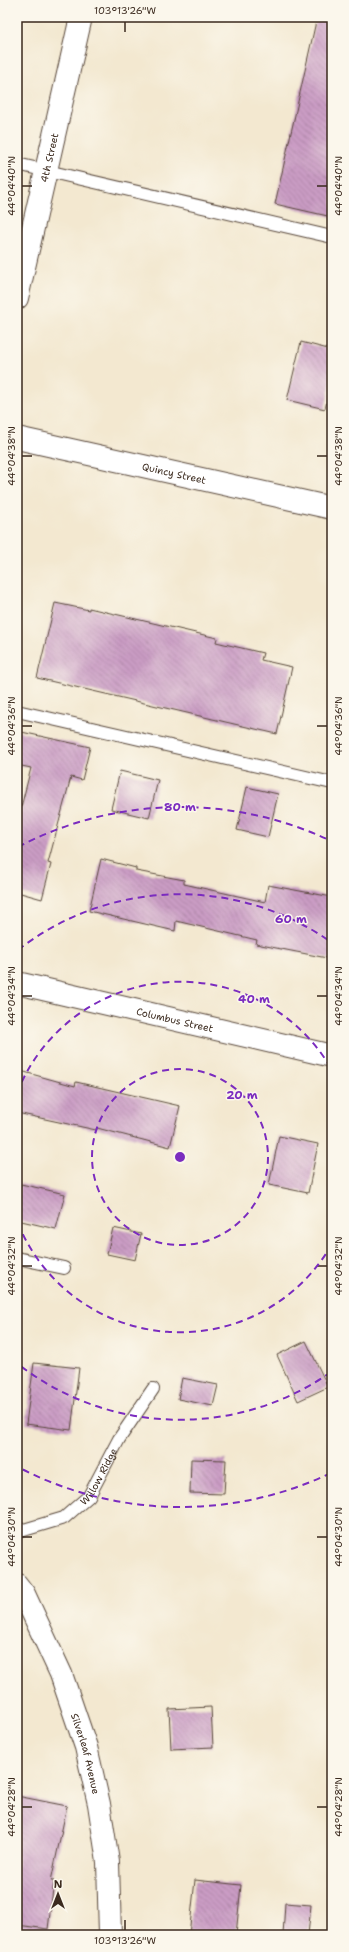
<svg xmlns="http://www.w3.org/2000/svg" width="349" height="1952" viewBox="0 0 349 1952" font-family="'Shantell Sans',sans-serif">
	<style>
		.building { fill: url(#building-back-hatch) }
		.lines { fill: none; stroke-linecap: round; stroke-linejoin: round }
		.lane-casing { stroke: #574639; stroke-width: 14 }
		.street-casing { stroke: #574639; stroke-width: 24 }
		.lane { stroke: #fff; stroke-width: 12 }
		.street { stroke: #fff; stroke-width: 22 }
		.ticks { fill: none; stroke: #3b2a1e; stroke-width: 1.5 }
		.ring { fill: none; stroke: #7b2cbf; stroke-width: 2; stroke-dasharray: 7 5 }
		.labels { text-anchor: middle; dominant-baseline: central; stroke-width: 3; stroke-linejoin: round; paint-order: stroke }
		.street-label { font-size: 10px; fill: #3b2a1e; stroke: #fbf7ec }
		.centre { fill: #7b2cbf; stroke: #fbf7ec; stroke-width: 2 }
		.ring-label { font-size: 12px; text-anchor: middle; font-weight: bold; fill: #7b2cbf; stroke: #fbf7ec; stroke-width: 3; stroke-linejoin: round; paint-order: stroke }
		.neatline { fill: none; stroke: #3b2a1e; stroke-width: 1.5 }
		.ticks-label { font-size: 10px; text-anchor: middle; fill: #3b2a1e }
	</style>
	<defs>
		<pattern id="building-back-hatch" width="6" height="6" patternUnits="userSpaceOnUse"><rect width="6" height="6" fill="#ca9cc4"/><path d="M-1 5l2 2M0 0l6 6M5-1l2 2" fill="none" stroke="#a57f9f"/></pattern>
	</defs>
	<rect width="100%" height="100%" fill="#fbf7ec"/>
	<filter id="ink" filterUnits="userSpaceOnUse"><feTurbulence type="fractalNoise" baseFrequency=".025" numOctaves="2"/><feDisplacementMap in="SourceGraphic" scale="8" xChannelSelector="R" yChannelSelector="G"/><feConvolveMatrix kernelMatrix="1 2 1 2 8 2 1 2 1" color-interpolation-filters="sRGB"/></filter>
	<filter id="wash" filterUnits="userSpaceOnUse"><feTurbulence type="fractalNoise" baseFrequency=".012" numOctaves="4" result="noise"/><feDisplacementMap in="SourceGraphic" scale="16" xChannelSelector="R" yChannelSelector="G"/><feGaussianBlur stdDeviation="0.9" result="paint"/><feColorMatrix in="noise" values="0 0 0 0 0 0 0 0 0 0 0 0 0 0 0 0 0 1.4 0 .05"/><feComposite in="paint" operator="in"/></filter>
	<g filter="url(#wash)">
		<rect width="100%" height="100%" fill="#f3e8d0"/>
		<g id="blocks">
			<!-- building -->
			<path class="building" d="M 317,17 L 332,17 L 332,217 L 275,204 Z
				M 301,342 L 332,350 L 332,379 L 325,409 L 287,400 Z
				M 55,603 L 89,610 L 89,608 L 217,638 L 216,642 L 263,653 L 261,660 L 292,667 L 277,734 L 37,678 Z
				M 17,731 L 90,747 L 82,780 L 71,777 L 48,863 L 51,864 L 42,899 L 17,892 L 17,823 L 31,768 L 17,765 Z
				M 120,771 L 158,780 L 149,818 L 111,809 Z
				M 247,787 L 278,794 L 268,837 L 237,830 Z
				M 101,859 L 136,868 L 136,871 L 184,880 L 184,884 L 265,902 L 268,885 L 332,897 L 332,959 L 256,944 L 257,940 L 176,921 L 175,931 L 89,911 Z
				M 17,1070 L 75,1086 L 76,1082 L 180,1106 L 170,1147 L 97,1128 L 96,1130 L 17,1113 Z
				M 279,1136 L 318,1144 L 308,1193 L 269,1185 Z
				M 21,1184 L 65,1194 L 56,1229 L 17,1220 L 17,1202 Z
				M 113,1228 L 141,1234 L 135,1260 L 107,1254 Z
				M 306,1341 L 328,1387 L 298,1401 L 277,1355 Z
				M 34,1363 L 79,1368 L 71,1430 L 26,1424 Z
				M 182,1378 L 218,1385 L 213,1406 L 178,1399 Z
				M 191,1459 L 226,1460 L 224,1494 L 190,1493 Z
				M 211,1707 L 213,1747 L 171,1749 L 169,1709 Z
				M 17,1796 L 67,1806 L 51,1881 L 54,1881 L 48,1929 L 17,1925 Z
				M 195,1880 L 241,1885 L 236,1935 L 189,1935 Z
				M 285,1903 L 311,1905 L 308,1935 L 283,1935 Z"/>
		</g>
	</g>
	<g filter="url(#ink)">
		<use href="#blocks" fill-opacity="0" stroke="#574639" stroke-width="1"/>
		<g class="lines">
			<defs>
				<g id="lane">
					<path d="M 17,164 L 332,237"/>
					<path d="M 17,711 L 332,783"/>
					<path d="M 17,1258 L 64,1268"/>
					<path id="s1" d="M 17,1532 L 64,1518 L 89,1496 L 119,1439 L 153,1389"/>
				</g>
				<g id="street">
					<path id="s2" d="M 17,298 L 81,17"/>
					<path id="s3" d="M 17,438 L 332,508"/>
					<path id="s4" d="M 17,983 L 332,1056"/>
					<path id="s5" d="M 17,1585 L 24,1594 L 61,1674 L 86,1747 L 99,1804 L 108,1862 L 110,1935"/>
				</g>
			</defs>
			<!-- lane casing -->
			<use href="#lane" class="lane-casing"/>
			<!-- street casing -->
			<use href="#street" class="street-casing"/>
			<!-- lane -->
			<use href="#lane" class="lane"/>
			<!-- street -->
			<use href="#street" class="street"/>
		</g>
	</g>
	<!-- ticks -->
	<path class="ticks" d="M 125,22 L 125,32M 22,186 L 32,186M 317,186 L 327,186M 22,456 L 32,456M 317,456 L 327,456M 22,726 L 32,726M 317,726 L 327,726M 22,996 L 32,996M 317,996 L 327,996M 22,1266 L 32,1266M 317,1266 L 327,1266M 22,1537 L 32,1537M 317,1537 L 327,1537M 22,1807 L 32,1807M 317,1807 L 327,1807M 125,1920 L 125,1930"/>
	<!-- distance rings -->
	<g class="ring">
		<circle cx="180" cy="1157" r="88"/>
		<path d="M332 1244A175 175 0 0 1 17 1221M17 1093A175 175 0 0 1 332 1070"/>
		<path d="M331 1372A263 263 0 0 1 18 1364M18 950A263 263 0 0 1 331 942"/>
		<path d="M331 1473A350 350 0 0 1 18 1467M18 847A350 350 0 0 1 331 841"/>
	</g>
	<g class="labels">
		<!-- street labels -->
		<g class="street-label">
			<text stroke="none"><textPath href="#s2" startOffset="144">4th Street</textPath></text>
			<text stroke="none"><textPath href="#s3" startOffset="161">Quincy Street</textPath></text>
			<text stroke="none"><textPath href="#s4" startOffset="162">Columbus Street</textPath></text>
			<text stroke="none"><textPath href="#s1" startOffset="104">Willow Ridge</textPath></text>
			<text stroke="none"><textPath href="#s5" startOffset="183">Silverleaf Avenue</textPath></text>
		</g>
	</g>
	<circle cx="180" cy="1157" r="6" class="centre"/>
	<g class="ring-label">
		<text x="180" y="811">80 m</text>
		<text x="291" y="923">60 m</text>
		<text x="254" y="1003">40 m</text>
		<text x="242" y="1099">20 m</text>
	</g>
	<!-- margin -->
	<rect width="349" height="1952" fill="none" stroke="#fbf7ec" stroke-width="44"/>
	<!-- north arrow -->
	<g transform="translate(58 1894)" stroke="#fbf7ec" stroke-width="3" paint-order="stroke">
	<path d="M0-3L7 15L0 10L-7 15Z" fill="#3b2a1e"/>
	<text y="-6" font-size="11" font-weight="bold" text-anchor="middle" fill="#3b2a1e">N</text>
	</g>
	<rect x="22" y="22" width="305" height="1908" class="neatline"/>
	<g class="ticks-label">
		<text x="125" y="14">103°13'26"W</text>
		<text transform="translate(11 186) rotate(-90)" y="4">44°04'40"N</text>
		<text transform="translate(338 186) rotate(-90)" y="4">44°04'40"N</text>
		<text transform="translate(11 456) rotate(-90)" y="4">44°04'38"N</text>
		<text transform="translate(338 456) rotate(-90)" y="4">44°04'38"N</text>
		<text transform="translate(11 726) rotate(-90)" y="4">44°04'36"N</text>
		<text transform="translate(338 726) rotate(-90)" y="4">44°04'36"N</text>
		<text transform="translate(11 996) rotate(-90)" y="4">44°04'34"N</text>
		<text transform="translate(338 996) rotate(-90)" y="4">44°04'34"N</text>
		<text transform="translate(11 1266) rotate(-90)" y="4">44°04'32"N</text>
		<text transform="translate(338 1266) rotate(-90)" y="4">44°04'32"N</text>
		<text transform="translate(11 1537) rotate(-90)" y="4">44°04'30"N</text>
		<text transform="translate(338 1537) rotate(-90)" y="4">44°04'30"N</text>
		<text transform="translate(11 1807) rotate(-90)" y="4">44°04'28"N</text>
		<text transform="translate(338 1807) rotate(-90)" y="4">44°04'28"N</text>
		<text x="125" y="1944">103°13'26"W</text>
	</g>
</svg>
